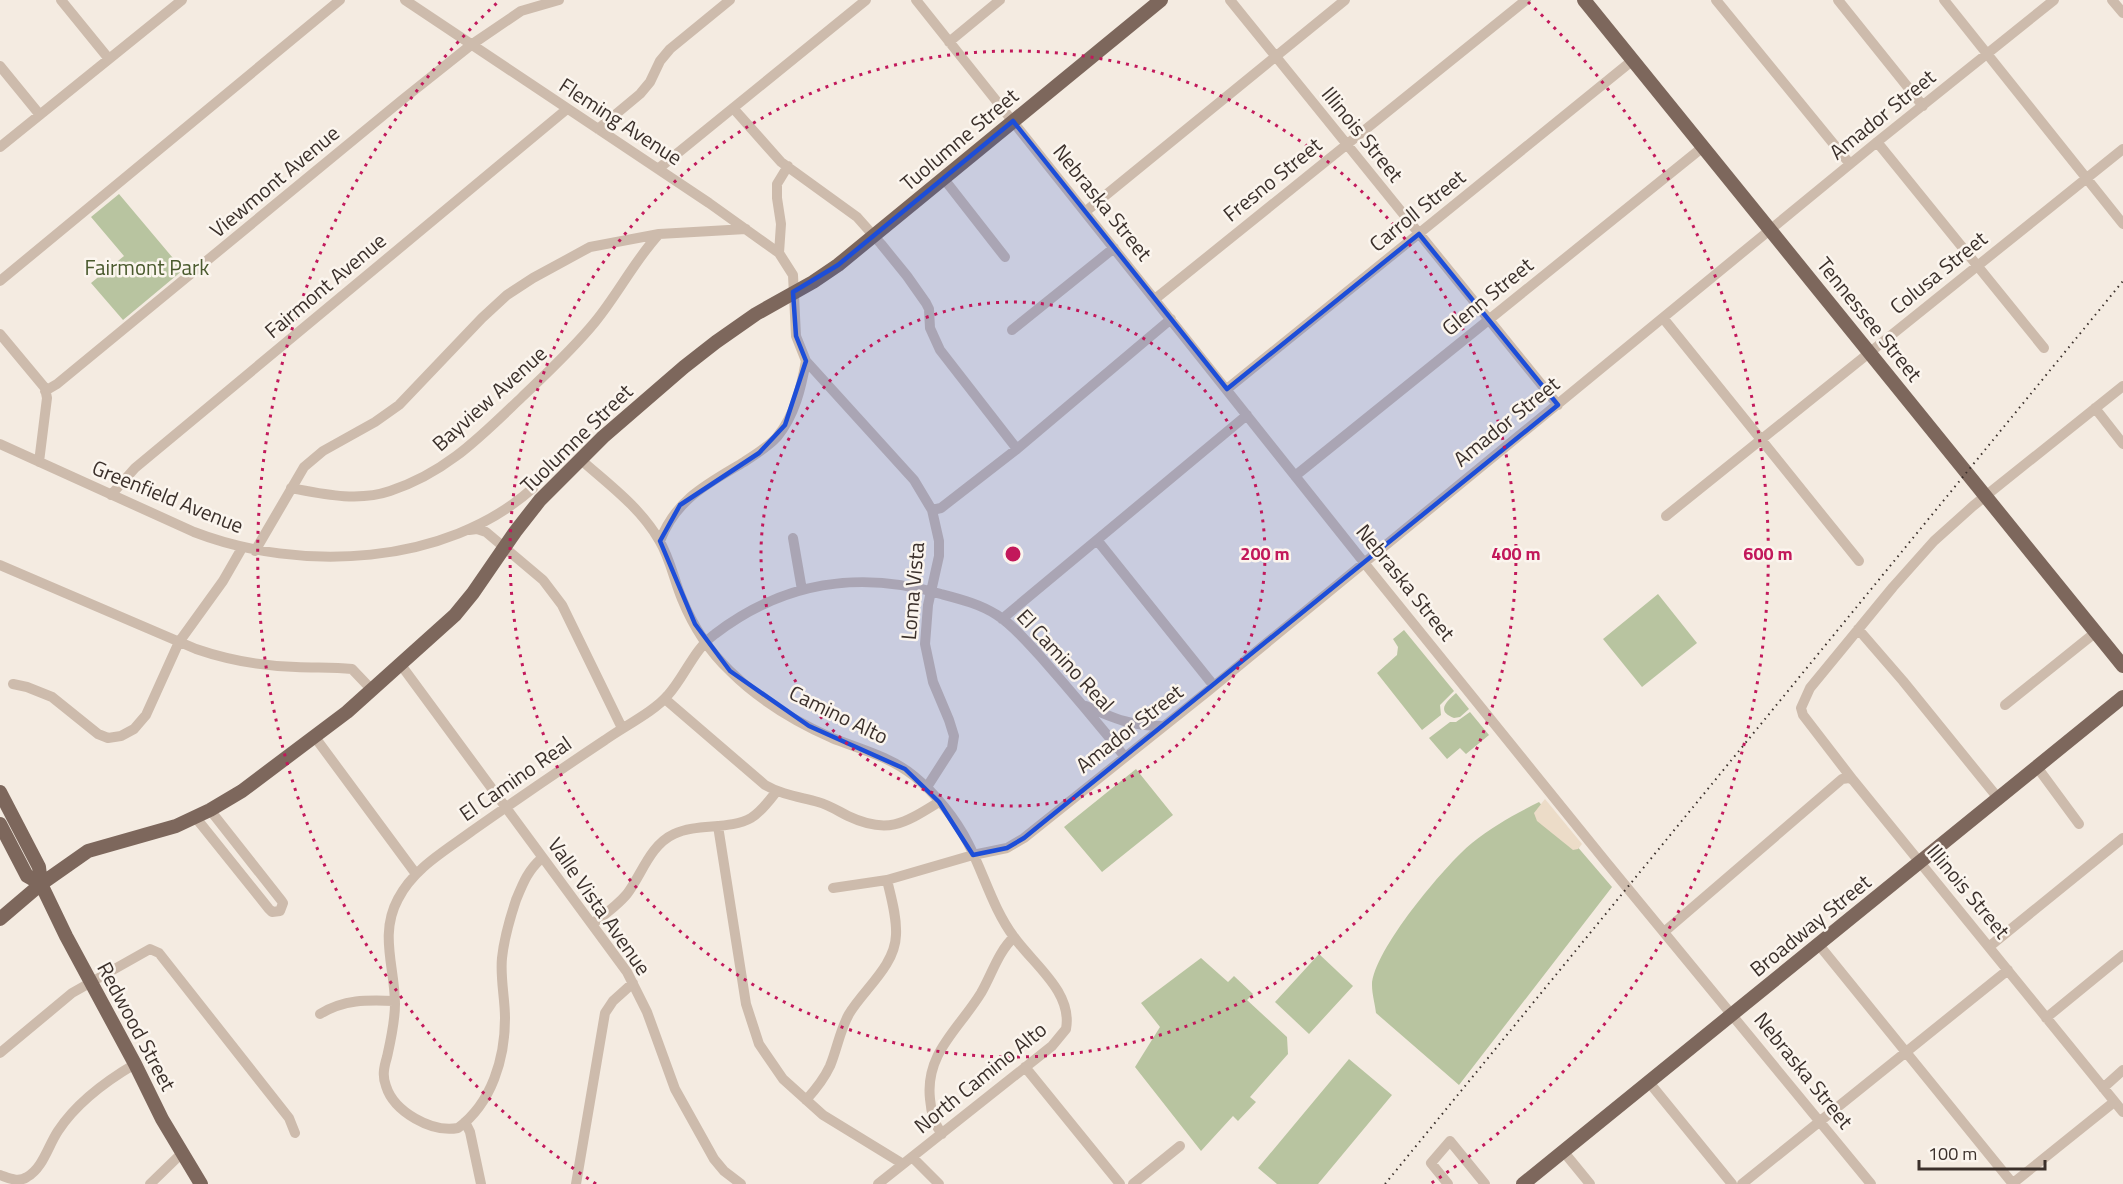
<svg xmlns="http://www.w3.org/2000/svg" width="2123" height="1184" viewBox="0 0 2123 1184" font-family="'Titillium Web',sans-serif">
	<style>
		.green { fill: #b8c4a0 }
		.plaza { fill: #ecdcc8 }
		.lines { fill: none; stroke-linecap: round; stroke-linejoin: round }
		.minor { stroke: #cdbbac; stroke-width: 10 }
		.major { stroke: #7d675c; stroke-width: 14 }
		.rail { stroke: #3b302b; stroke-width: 2; stroke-dasharray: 1.5 4.5; stroke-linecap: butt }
		.marked { fill: #1d4ed8; fill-opacity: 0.2; stroke: #1d4ed8; stroke-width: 4.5; stroke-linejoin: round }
		.ring { fill: none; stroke: #c2185b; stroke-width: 3; stroke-dasharray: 3 6 }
		.labels { text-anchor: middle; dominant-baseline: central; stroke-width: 5; stroke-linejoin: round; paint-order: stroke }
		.street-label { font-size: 21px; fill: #3b302b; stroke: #fbf5ee }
		.park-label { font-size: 21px; fill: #4a5a2e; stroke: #fbf5ee }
		.centre { fill: #c2185b; stroke: #fbf5ee; stroke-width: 3 }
		.ring-label { font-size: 18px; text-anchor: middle; font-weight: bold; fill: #c2185b; stroke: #fbf5ee; stroke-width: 5; stroke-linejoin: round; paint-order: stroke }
	</style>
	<rect width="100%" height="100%" fill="#f4ebe1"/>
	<!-- green -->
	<path class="green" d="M 119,194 L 183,270 L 123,320 L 91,283 L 124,256 L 91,217 Z
		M 1658,594 L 1697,643 L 1642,687 L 1603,639 Z
		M 1404,630 L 1454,691 L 1440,705 L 1441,715 L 1422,730 L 1377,673 L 1397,655 L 1398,647 L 1393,639 Z
		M 1456,693 L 1469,709 L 1460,717 L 1454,718 C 1436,711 1446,702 1456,693 Z
		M 1470,712 L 1489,735 L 1466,754 L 1460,748 L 1447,759 L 1429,738 L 1450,722 L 1456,722 Z
		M 1136,769 L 1173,815 L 1102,872 L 1064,827 Z
		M 1539,802 L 1612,887 L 1459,1085 L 1376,1013 C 1375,1004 1372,994 1372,985 C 1373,951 1445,865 1472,843 C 1493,826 1515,814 1539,802 Z
		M 1319,954 L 1353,986 L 1309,1034 L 1275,1002 Z
		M 1201,958 L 1228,982 L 1234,976 L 1253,994 L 1247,1000 L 1287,1037 L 1288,1054 L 1250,1097 L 1256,1102 L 1238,1121 L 1233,1116 L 1201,1151 L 1135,1067 L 1160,1027 L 1141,1003 Z
		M 1349,1059 L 1392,1095 L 1318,1184 L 1277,1184 L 1258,1168 Z"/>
	<!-- plaza -->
	<path class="plaza" d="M 1545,799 L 1582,844 L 1578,849 L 1573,850 L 1537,821 L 1534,813 Z"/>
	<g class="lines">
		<!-- minor -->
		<path class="minor" d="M 61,0 L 109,59
			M 405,0 L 709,203 L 779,253 L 793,275 L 796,336 L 806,361 L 914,480 L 932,510 L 939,541 L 939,556 L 928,605 L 925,644 L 933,682 L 949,720 L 954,736 L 952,748 L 927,787
			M 916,0 L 1370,570 L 1606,862 L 1871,1184
			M 1230,0 L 1558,405
			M 1716,0 L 1850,164
			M 1838,0 L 1923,106
			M 1944,0 L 2123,224
			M 2112,0 L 2123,13
			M 949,42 L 1000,0
			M 0,66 L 40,115
			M 733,108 L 781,162 L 857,217 L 881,244 L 907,276 L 926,303 L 929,309 L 930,328 L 940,350 L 1017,449
			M 598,129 L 640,94 L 650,82 L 660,61 L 670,49 L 730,0
			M 1877,142 L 2044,348
			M 0,147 L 182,0
			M 658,169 L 866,0
			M 944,179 L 1005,257
			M 1085,212 L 1345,0
			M 779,253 L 781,224 L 777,198 L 777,184 L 788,166
			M 0,281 L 340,0
			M 1155,299 L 1526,0
			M 1663,318 L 1859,561
			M 1012,330 L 1114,248
			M 0,334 L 45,388 L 47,398 L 39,462
			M 2123,386 L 1973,506 L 1934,541 L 1893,587 L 1810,688 L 1801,708 L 1803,715 L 1853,780 L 2123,1112
			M 1227,389 L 1633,60
			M 45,391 L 57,384 L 402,100 L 471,45 L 521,11 L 559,0
			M 2095,408 L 2123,444
			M 0,444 L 194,532 C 300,573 446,566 533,488
			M 580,459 C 608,484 640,507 659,540 C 670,558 674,580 682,599 C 693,626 709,651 730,671 C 758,699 796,722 832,738 C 860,749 891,757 914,776 C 935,793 956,819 968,843 C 984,874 993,909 1014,937 C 1033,964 1073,992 1066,1029 L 1052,1046 L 878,1184
			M 1295,476 L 1703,147
			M 291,488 C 323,494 358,502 390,491 C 446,473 481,436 522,397 C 547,373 573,349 595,322 C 618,294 635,260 659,234
			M 111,495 L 135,468 L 567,109
			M 932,510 L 941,508 L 1017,449 L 1171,319
			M 1666,516 L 2123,149
			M 469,530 L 477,529 L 486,532 L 543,580 L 562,605 L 622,728
			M 793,538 L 802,590
			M 1097,540 L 1214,686
			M 660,541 C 676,499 707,484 744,462 C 756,454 768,447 777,437 C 795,415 801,388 806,361
			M 255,551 L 304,467 L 323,451 L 375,422 L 399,405 L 482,318 L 507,295 L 533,278 L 590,247 L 659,234 L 746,229
			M 0,565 L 196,649 C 228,660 262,666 296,667 C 315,668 333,667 352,669 L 372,690
			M 1002,619 L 1247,415
			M 1858,629 L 1903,681 L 1998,798
			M 401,665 L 627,972 L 647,1012 L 675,1089 L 714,1159 L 724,1171 L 741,1184
			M 13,684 L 27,687 L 52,697 L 98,734 L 108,738 L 121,736 L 134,729 L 146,715 L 179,642 L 223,581 L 242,548
			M 665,699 L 765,785 C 782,795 800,797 818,802 C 829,805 838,811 848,816 C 888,835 905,823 939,802
			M 2005,705 L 2096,632
			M 1086,706 C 1115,719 1131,726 1164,726
			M 314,736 L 416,874
			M 2037,767 L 2079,824
			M 196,818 L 269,909 L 272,912 L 280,911 L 283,903 L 281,900 L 210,810
			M 718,826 L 746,1004 L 759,1044 L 783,1079 L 823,1115 L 903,1164
			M 542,858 C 528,870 523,883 516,900 C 510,918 504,939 502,958 C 500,978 505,998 505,1018 C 505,1058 492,1103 458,1128 C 432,1133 394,1112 386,1086 C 382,1076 384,1067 387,1057 C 391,1039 395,1022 395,1004 C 395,968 379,934 398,899 C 414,868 445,851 472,831 C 516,800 560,770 605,740 C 623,727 655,711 668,695 C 685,676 694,649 715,634 C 783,582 860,570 941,594 C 960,599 980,604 997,615 C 1013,625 1027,642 1040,656 C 1069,689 1097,722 1125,757
			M 833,888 L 887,880 L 973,855 L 1007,848 L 1024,838 L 1208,691 L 1877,142 L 2054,0
			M 592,924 C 604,915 617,906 627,894 C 642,874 650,845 674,834 C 697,823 730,830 751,818 C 761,812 769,801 776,792
			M 1664,932 L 1842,779 L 1849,778 L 1853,780
			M 1819,945 L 2013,1184
			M 1990,946 L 2123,838
			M 320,1014 C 345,999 367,1000 395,1001
			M 2046,1018 L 2123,955
			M 0,1053 L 72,993 L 150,949 L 159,953 L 289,1118 L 295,1133
			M 1025,1067 L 1120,1184
			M 1648,1081 L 1732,1184
			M 2103,1088 L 2123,1070
			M 806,1100 C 816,1089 824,1079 830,1066 C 837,1049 840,1030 849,1014 C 864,989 895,966 896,935 C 897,917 891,897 887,880
			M 465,1122 L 470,1132 L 481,1184
			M 942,1134 C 934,1124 931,1112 930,1099 C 925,1053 959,1029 981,993 C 992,974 998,952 1014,937
			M 1563,1151 L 1590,1184
			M 913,1158 L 939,1184
			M 0,1175 C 9,1178 18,1183 27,1177 C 43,1168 48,1146 58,1131 C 77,1102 106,1081 135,1064
			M 150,1184 L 182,1153
			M 576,1184 L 605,1013 L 613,1001 L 633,983
			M 1133,1184 L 1180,1146
			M 1448,1184 L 1431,1163 L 1450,1141 L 1485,1184
			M 1742,1184 L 2008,970
			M 2012,1184 L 2114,1102"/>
		<!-- major -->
		<path class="major" d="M 1584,0 L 2123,666
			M 0,792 L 39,867 L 41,884 L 66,936 L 135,1064 L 162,1119 L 201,1184
			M 0,824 L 27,876 L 41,884
			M 0,919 L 41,884 L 88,851 L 176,826 L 210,810 L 242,791 L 347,712 L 455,615 L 473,593 L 515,532 L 540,500 L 603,437 L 684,367 L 716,342 L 756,314 L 813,282 L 838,265 L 1161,0
			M 1523,1184 L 2123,697"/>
		<!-- rail -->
		<path class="rail" d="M 1385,1184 L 2123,281"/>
	</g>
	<!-- marked area -->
	<path class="marked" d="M 1013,121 L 1227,389 L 1419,234 L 1558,405 L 1024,838 L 1007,848 L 973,855 L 939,802 L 905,769 L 809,726 L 730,671 L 695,624 L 660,541 L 680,505 L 759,453 L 785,425 L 806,361 L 796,336 L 793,292 L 838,265 Z"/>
	<!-- distance rings -->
	<g class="ring">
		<circle cx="1013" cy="554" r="252"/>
		<circle cx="1013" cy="554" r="503"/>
		<path d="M596 1184A755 755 0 0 1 498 2M1528 2A755 755 0 0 1 1430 1184"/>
	</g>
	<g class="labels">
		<!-- street labels -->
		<g class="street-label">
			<text transform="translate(1882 114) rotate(-39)">Amador Street</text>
			<text transform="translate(621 121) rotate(33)">Fleming Avenue</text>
			<text transform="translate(1363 134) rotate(51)">Illinois Street</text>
			<text transform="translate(959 139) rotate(-40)">Tuolumne Street</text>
			<text transform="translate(1272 179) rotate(-39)">Fresno Street</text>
			<text transform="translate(274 181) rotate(-40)">Viewmont Avenue</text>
			<text transform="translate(1103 202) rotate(51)">Nebraska Street</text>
			<text transform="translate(1417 210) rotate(-39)">Carroll Street</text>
			<text transform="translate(1938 272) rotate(-39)">Colusa Street</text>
			<text transform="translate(325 285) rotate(-40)">Fairmont Avenue</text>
			<text transform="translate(1487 296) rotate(-39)">Glenn Street</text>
			<text transform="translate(1870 319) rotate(51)">Tennessee Street</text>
			<text transform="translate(489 398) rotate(-42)">Bayview Avenue</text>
			<text transform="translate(1506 421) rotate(-39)">Amador Street</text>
			<text transform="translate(576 438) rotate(-44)">Tuolumne Street</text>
			<text transform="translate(168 496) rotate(22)">Greenfield Avenue</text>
			<text transform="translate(1406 582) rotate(51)">Nebraska Street</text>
			<text transform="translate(912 591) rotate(-85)">Loma Vista</text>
			<text transform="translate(1066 660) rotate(47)">El Camino Real</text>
			<text transform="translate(839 714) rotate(26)">Camino Alto</text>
			<text transform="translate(1129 728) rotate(-38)">Amador Street</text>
			<text transform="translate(515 778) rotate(-35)">El Camino Real</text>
			<text transform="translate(1969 891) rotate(50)">Illinois Street</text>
			<text transform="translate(600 906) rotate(55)">Valle Vista Avenue</text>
			<text transform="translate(1810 925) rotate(-39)">Broadway Street</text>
			<text transform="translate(137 1026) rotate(62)">Redwood Street</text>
			<text transform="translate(1804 1070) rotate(51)">Nebraska Street</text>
			<text transform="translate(980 1077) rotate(-39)">North Camino Alto</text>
		</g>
		<!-- park labels -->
		<g class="park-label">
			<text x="147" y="267">Fairmont Park</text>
		</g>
	</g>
	<circle cx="1013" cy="554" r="9" class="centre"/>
	<g class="ring-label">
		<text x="1265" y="560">200 m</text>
		<text x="1516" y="560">400 m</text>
		<text x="1768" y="560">600 m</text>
	</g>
	<!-- scale -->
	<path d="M1919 1160v9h126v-9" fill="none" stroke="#3b302b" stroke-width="3"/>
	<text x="1928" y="1160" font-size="18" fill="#3b302b" stroke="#fbf5ee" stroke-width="4.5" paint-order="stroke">100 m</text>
</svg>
